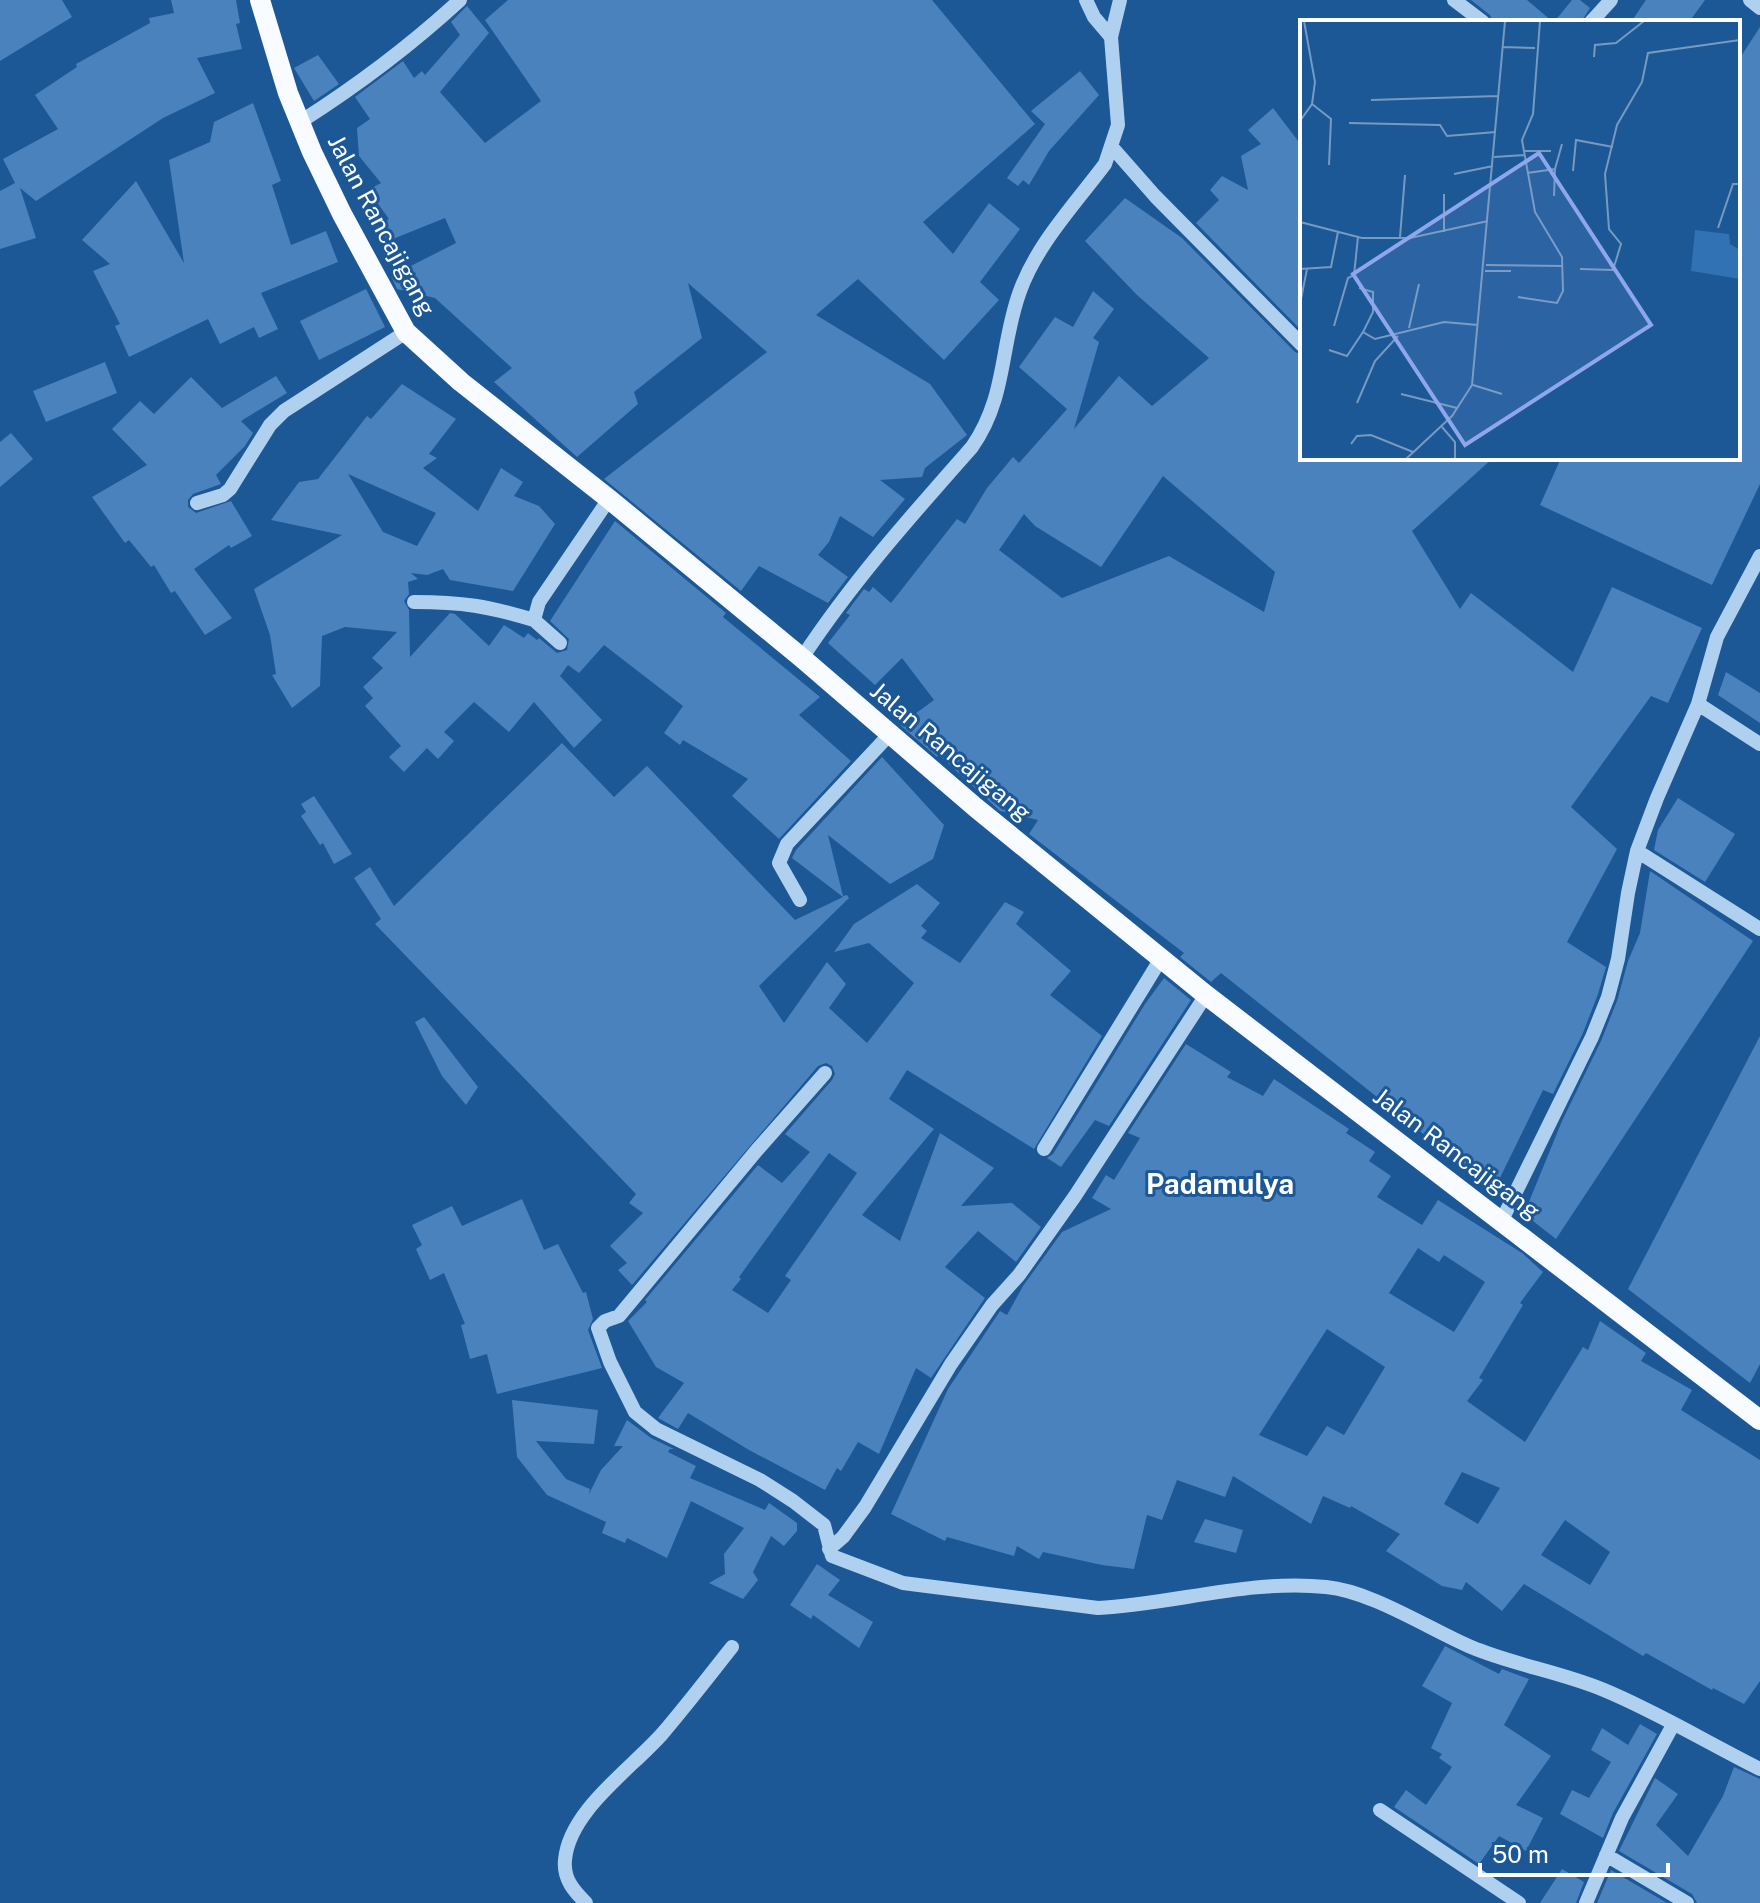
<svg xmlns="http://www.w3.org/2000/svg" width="1760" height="1903" viewBox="0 0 1760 1903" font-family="'Public Sans',sans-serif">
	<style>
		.building { fill: #4a82be; fill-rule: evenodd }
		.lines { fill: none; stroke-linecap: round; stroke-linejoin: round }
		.minor { stroke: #b0d0ef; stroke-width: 14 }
		.major { stroke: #f8fbff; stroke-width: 20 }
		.labels { text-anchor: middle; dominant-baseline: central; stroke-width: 6; stroke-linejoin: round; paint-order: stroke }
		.street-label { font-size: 24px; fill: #fff; stroke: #1c5796 }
		.quarter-label { font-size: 28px; font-weight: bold; fill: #fff; stroke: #1c5796 }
		.inset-road { fill: none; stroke: #779ac0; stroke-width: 2 }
		.view { fill: #8ea6ec; fill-opacity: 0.15; stroke: #8ea6ec; stroke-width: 4 }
		.inset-edge { fill: none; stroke: #fff; stroke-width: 4 }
	</style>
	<rect width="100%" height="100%" fill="#1c5796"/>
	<!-- building -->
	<path class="building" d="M 0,0 L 62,0 L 72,17 L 0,61 Z
		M 171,0 L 236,0 L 240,23 L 236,24 L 242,49 L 197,58 L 215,93 L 163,118 L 36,201 L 20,188 L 36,238 L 0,249 L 0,191 L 15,183 L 3,159 L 58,129 L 35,95 L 77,67 L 76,64 L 150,23 L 149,18 L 174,13 Z
		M 508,0 L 932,0 L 1035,124 L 923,222 L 953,254 L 989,203 L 1020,229 L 980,282 L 999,300 L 944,360 L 858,279 L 816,315 L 930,384 L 967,435 L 925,468 L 922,477 L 880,480 L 905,499 L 873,537 L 840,516 L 829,542 L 818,555 L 848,577 L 828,603 L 759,566 L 741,591 L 604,479 L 767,352 L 688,283 L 702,338 L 634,392 L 638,404 L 577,457 L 494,382 L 512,368 L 435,298 L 397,289 L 391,276 L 456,243 L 445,218 L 388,241 L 376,226 L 389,219 L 368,190 L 381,183 L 359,156 L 357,128 L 370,119 L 355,97 L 403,61 L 414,78 L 422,71 L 425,75 L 460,35 L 451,22 L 467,6 L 489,33 L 440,92 L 485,143 L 541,101 L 485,20 Z
		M 1471,0 L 1527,0 L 1553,22 L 1493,22 L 1490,15 Z
		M 1572,0 L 1580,0 L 1590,8 L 1581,22 L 1554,22 Z
		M 1646,0 L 1705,0 L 1689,22 L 1631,22 Z
		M 1760,27 L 1760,484 L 1712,585 L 1540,505 L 1561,458 L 1738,458 L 1738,61 Z
		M 318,55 L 339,84 L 314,101 L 294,68 Z
		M 1080,71 L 1099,95 L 1049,151 L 1029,185 L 1023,180 L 1018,186 L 1007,178 L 1045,124 L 1031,111 Z
		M 253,103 L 281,181 L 272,185 L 291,245 L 326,231 L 338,262 L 261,293 L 278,329 L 259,338 L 254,327 L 220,344 L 208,319 L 129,357 L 115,326 L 120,324 L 93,271 L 110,264 L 82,240 L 136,181 L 184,263 L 169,160 L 210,142 L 214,122 Z
		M 1273,108 L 1302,146 L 1302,331 L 1196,223 L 1219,200 L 1210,190 L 1222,176 L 1248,190 L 1241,156 L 1261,144 L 1248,130 Z
		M 1125,198 L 1182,238 L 1295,352 L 1302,355 L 1302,458 L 1493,458 L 1412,531 L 1460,609 L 1471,593 L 1573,672 L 1612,587 L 1702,628 L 1668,703 L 1651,696 L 1571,807 L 1617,849 L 1567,942 L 1606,967 L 1598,994 L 1583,1033 L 1553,1094 L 1543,1090 L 1494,1190 L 1221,973 L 1211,982 L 1180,957 L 1184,953 L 1029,834 L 1038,820 L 1000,811 L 939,755 L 937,757 L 900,725 L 934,700 L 902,658 L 875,685 L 828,643 L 850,615 L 846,613 L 864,589 L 869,592 L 873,587 L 891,603 L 957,519 L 965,524 L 987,488 L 1013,457 L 1019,463 L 1067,409 L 1019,367 L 1055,317 L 1073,327 L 1093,291 L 1114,309 L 1093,338 L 1099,342 L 1074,429 L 1119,376 L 1152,406 L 1209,358 L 1137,295 L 1085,241 ZM 1163,476 L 1275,572 L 1264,612 L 1169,556 L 1062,598 L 999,550 L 1024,514 L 1035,526 L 1101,567 Z
		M 366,289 L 385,327 L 319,360 L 300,321 Z
		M 105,362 L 117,393 L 46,422 L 33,391 Z
		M 276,376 L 287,393 L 241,421 L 253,433 L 245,446 L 216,475 L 221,484 L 193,494 L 188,500 L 188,507 L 196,513 L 231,501 L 252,536 L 231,548 L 229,545 L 194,569 L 232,618 L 205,635 L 175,591 L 171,593 L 154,565 L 151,567 L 129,540 L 125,543 L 92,497 L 147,465 L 112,429 L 140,401 L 154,414 L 191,377 L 222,408 Z
		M 402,384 L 456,419 L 429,454 L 437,458 L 423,468 L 478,511 L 501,468 L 523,482 L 514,496 L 539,506 L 555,524 L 513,591 L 450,580 L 443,569 L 427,575 L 411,573 L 418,579 L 408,582 L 409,594 L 404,601 L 409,610 L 410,657 L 450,613 L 455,614 L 489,646 L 504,625 L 524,638 L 528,633 L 537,640 L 539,638 L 557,653 L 567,650 L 569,639 L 550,621 L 615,521 L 726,613 L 723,617 L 820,697 L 799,715 L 851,761 L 779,839 L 732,796 L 748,779 L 683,740 L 680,745 L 664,733 L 683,706 L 604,645 L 579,673 L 568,665 L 560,676 L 602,720 L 574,748 L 534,702 L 509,732 L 474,702 L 444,732 L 454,741 L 438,759 L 427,748 L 404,772 L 389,757 L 401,746 L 365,706 L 373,698 L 363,687 L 383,668 L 372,658 L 397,632 L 345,627 L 322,636 L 320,686 L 292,708 L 272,675 L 276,674 L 270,635 L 254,589 L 342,535 L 271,520 L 299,482 L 318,479 L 367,416 L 371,419 ZM 348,474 L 436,513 L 417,546 L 383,532 Z
		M 11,433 L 33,459 L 0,487 L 0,442 Z
		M 1726,672 L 1760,693 L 1760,723 L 1718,695 Z
		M 562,743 L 614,797 L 647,766 L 795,920 L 843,897 L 792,858 L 796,850 L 882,757 L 944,825 L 933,859 L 890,884 L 828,835 L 843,896 L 847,895 L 849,898 L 759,986 L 784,1023 L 827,962 L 846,984 L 829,1008 L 867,1043 L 914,983 L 869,943 L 834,952 L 854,924 L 917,884 L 940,903 L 921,926 L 927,931 L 921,938 L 960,963 L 1005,902 L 1024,912 L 1016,924 L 1071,971 L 1050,995 L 1102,1036 L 1034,1149 L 907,1070 L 889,1099 L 934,1129 L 862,1215 L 900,1241 L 940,1133 L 994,1168 L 961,1206 L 1012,1203 L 1041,1227 L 1016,1262 L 978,1231 L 945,1267 L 985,1298 L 931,1378 L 916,1368 L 879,1454 L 858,1442 L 841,1471 L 837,1468 L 825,1490 L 749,1450 L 688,1413 L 678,1429 L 658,1418 L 684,1383 L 656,1367 L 628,1321 L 647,1302 L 645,1300 L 758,1165 L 782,1183 L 810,1152 L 785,1134 L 832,1080 L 835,1074 L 832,1066 L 826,1063 L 818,1066 L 632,1285 L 618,1270 L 627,1263 L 610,1246 L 643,1213 L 629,1203 L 636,1194 L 375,924 L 381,919 L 354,878 L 370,867 L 394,906 ZM 829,1153 L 857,1173 L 785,1276 L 791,1280 L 768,1313 L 732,1290 L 741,1279 L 739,1277 Z
		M 314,796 L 352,854 L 334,864 L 323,843 L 320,845 L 301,816 L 306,812 L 301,804 Z
		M 1678,798 L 1735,834 L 1705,882 L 1654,850 L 1658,830 Z
		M 1650,871 L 1753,941 L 1556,1239 L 1524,1214 L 1562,1121 L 1601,1041 L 1617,1001 L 1628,961 L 1640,933 Z
		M 1164,978 L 1191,1000 L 1109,1126 L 1095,1120 L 1061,1167 L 1047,1158 L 1053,1154 L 1145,1004 Z
		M 424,1017 L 478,1087 L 466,1105 L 442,1076 L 415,1022 Z
		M 1760,1036 L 1760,1364 L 1750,1383 L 1628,1289 Z
		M 1186,1044 L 1231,1072 L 1227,1077 L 1263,1096 L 1274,1079 L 1349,1129 L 1346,1133 L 1375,1152 L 1369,1161 L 1391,1176 L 1377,1197 L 1422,1225 L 1438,1200 L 1522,1253 L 1543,1272 L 1520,1303 L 1523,1305 L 1479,1378 L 1483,1380 L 1467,1401 L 1525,1442 L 1583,1347 L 1588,1350 L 1600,1321 L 1646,1353 L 1641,1361 L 1692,1390 L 1681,1410 L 1760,1460 L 1760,1681 L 1744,1704 L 1713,1688 L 1712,1690 L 1646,1653 L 1643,1656 L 1524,1584 L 1502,1611 L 1466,1582 L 1462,1590 L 1442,1586 L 1386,1551 L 1400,1534 L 1351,1506 L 1350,1508 L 1323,1496 L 1311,1524 L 1233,1476 L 1225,1497 L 1177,1480 L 1162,1520 L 1147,1515 L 1134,1569 L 1102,1565 L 1043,1552 L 1039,1559 L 1017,1546 L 1014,1556 L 947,1537 L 945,1541 L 891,1514 L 948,1389 L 1000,1311 L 1007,1315 L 1023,1286 L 1062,1232 L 1111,1209 L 1092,1198 L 1106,1175 L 1114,1180 L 1140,1138 L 1128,1133 ZM 1418,1248 L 1439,1262 L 1444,1255 L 1485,1282 L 1454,1332 L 1389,1293 ZM 1327,1329 L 1385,1367 L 1344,1435 L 1327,1426 L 1307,1456 L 1259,1435 ZM 1462,1472 L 1500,1488 L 1478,1524 L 1444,1504 ZM 1565,1520 L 1610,1552 L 1590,1585 L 1541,1555 Z
		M 522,1199 L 544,1250 L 558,1244 L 583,1293 L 586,1292 L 593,1319 L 588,1330 L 602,1368 L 497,1394 L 487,1354 L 470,1359 L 461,1325 L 465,1324 L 444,1273 L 430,1280 L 416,1249 L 422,1245 L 412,1225 L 452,1206 L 462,1226 Z
		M 512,1400 L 598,1410 L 594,1444 L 536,1441 L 566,1479 L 590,1489 L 589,1494 L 601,1470 L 623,1446 L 614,1446 L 627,1420 L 651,1438 L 674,1449 L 670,1449 L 668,1452 L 696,1466 L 690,1478 L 765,1510 L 769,1503 L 797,1523 L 797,1531 L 784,1546 L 771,1536 L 753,1572 L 758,1580 L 743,1599 L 709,1583 L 725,1574 L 724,1554 L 744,1528 L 691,1501 L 667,1558 L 627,1538 L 625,1543 L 602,1533 L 606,1522 L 547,1495 L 517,1457 Z
		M 1205,1519 L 1243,1530 L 1236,1553 L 1194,1542 Z
		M 817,1564 L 840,1580 L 828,1595 L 873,1622 L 859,1648 L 813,1615 L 811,1619 L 790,1605 Z
		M 1445,1646 L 1499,1674 L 1502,1669 L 1529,1679 L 1504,1725 L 1551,1756 L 1516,1805 L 1543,1818 L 1526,1851 L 1499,1836 L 1479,1864 L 1394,1807 L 1406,1790 L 1426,1805 L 1452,1767 L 1439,1758 L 1442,1754 L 1431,1748 L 1452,1703 L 1422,1686 Z
		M 1640,1724 L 1657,1734 L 1613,1813 L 1603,1838 L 1560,1814 L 1572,1790 L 1589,1798 L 1611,1762 L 1591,1750 L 1602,1728 L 1628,1745 Z
		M 1734,1767 L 1760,1779 L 1760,1903 L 1697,1903 L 1692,1894 L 1619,1851 L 1655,1778 L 1678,1794 L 1656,1825 L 1688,1856 L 1723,1796 Z
		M 1562,1869 L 1584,1882 L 1576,1903 L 1540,1903 Z
		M 1611,1870 L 1667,1903 L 1597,1903 Z"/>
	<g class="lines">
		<!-- minor -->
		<path class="minor" d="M 1086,0 L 1094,17 L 1111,37
			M 1454,0 L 1483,22
			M 1750,0 L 1760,8
			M 1591,22 L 1611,0
			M 300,122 C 358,85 409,47 460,0
			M 1111,146 L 1155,196 L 1302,345
			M 197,503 L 223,495 L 230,489 L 270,425 L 284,411 L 406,332
			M 414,602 C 462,602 488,606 534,620
			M 560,643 L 534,620 L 539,602 L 609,499
			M 802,658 C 852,582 911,516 972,447 C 1007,397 1000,345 1020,291 C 1037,244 1075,204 1105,164 L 1118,125 L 1111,37 L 1120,0
			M 1698,704 L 1760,744
			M 1637,851 L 1760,929
			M 800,900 L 779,863 L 787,844 L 889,735
			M 825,1073 L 757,1150 L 619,1316 L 605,1321 L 598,1328 L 610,1362 L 635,1412 L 656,1429 L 760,1480 L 793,1501 L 824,1525 L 832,1556 L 903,1583 L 1098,1608 C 1174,1604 1250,1579 1326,1587 C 1371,1591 1429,1629 1471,1647 C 1514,1665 1561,1672 1604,1690 C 1657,1712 1708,1743 1760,1769
			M 1044,1149 L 1162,957
			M 1502,1220 L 1592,1037 L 1608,997 L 1618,959 L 1628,893 L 1637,851 L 1657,798 L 1698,704 L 1717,637 L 1760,556
			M 829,1549 L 843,1537 L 865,1507 L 951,1364 L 992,1305 L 1019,1275 L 1075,1196 L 1206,995
			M 1380,1810 L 1519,1903
			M 1606,1855 L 1687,1903
			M 586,1903 C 574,1891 563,1879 565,1860 C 569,1811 631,1769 662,1734 C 686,1706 709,1676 732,1647
			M 1586,1903 L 1622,1818 L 1673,1725"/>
		<!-- major -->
		<path class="major" d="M 260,0 L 288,93 L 312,152 L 342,214 L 406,332 L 461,382 L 609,499 L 802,658 L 975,807 L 1206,995 L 1760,1420"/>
	</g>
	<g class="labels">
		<!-- street labels -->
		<g class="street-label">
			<text transform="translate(382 225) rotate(62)">Jalan Rancajigang</text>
			<text transform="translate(951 751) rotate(40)">Jalan Rancajigang</text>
			<text transform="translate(1457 1153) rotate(37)">Jalan Rancajigang</text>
		</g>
		<!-- quarter labels -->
		<g class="quarter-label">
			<text x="1220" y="1183">Padamulya</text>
		</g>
	</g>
	<!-- overview -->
	<g transform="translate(1300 20)">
		<rect width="440" height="440" fill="#1c5796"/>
		<path d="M 395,210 L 429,214 L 430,224 L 440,230 L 440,259 L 391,251 Z" fill="#3072b4"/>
		<path class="inset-road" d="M 203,27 L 235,28M 294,37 L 295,25 L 316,23 L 344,1M 71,80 L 198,76M 12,84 L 31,99 L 29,145M 0,101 L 12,84 L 15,62 L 4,1M 49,103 L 140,105 L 147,116 L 196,112M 224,131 L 251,131M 194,137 L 225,135M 273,151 L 276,120 L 313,127M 227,153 L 255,149 L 262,124M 154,154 L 193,146M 144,174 L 144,212M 254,176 L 255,149M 0,202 L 62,218 L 110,218 L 188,201M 418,208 L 433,164 L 440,164M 100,217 L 105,155M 186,245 L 263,246M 0,249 L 31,247 L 38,212M 280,249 L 313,250 L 321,224 L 309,209 L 305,154 L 317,105 L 342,62 L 348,33 L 440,20M 185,251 L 211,251M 59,268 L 73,272 L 73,292 L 63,312 L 75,319 L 144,302 L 178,305M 218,277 L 257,283 L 263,271 L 262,237 L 235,192 L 222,120 L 233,94 L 240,1M 0,284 L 7,249M 34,306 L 48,258 L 54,255 L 58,217M 109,308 L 119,264M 29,330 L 47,336 L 63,312M 173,365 L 202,374M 101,374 L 157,388M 57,383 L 75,341 L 98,316M 142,407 L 155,422 L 155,439M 51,424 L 57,416 L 71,415 L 113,432M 106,439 L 152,396 L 172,365 L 205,1"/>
		<path class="view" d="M 239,133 L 351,305 L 165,425 L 53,254 Z"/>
		<rect width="440" height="440" class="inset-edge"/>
	</g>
	<!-- scale -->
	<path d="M1480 1863v12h188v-12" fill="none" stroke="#ffffff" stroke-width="4"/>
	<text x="1492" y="1863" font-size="24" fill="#ffffff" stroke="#1c5796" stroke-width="6" paint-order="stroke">50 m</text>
</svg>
